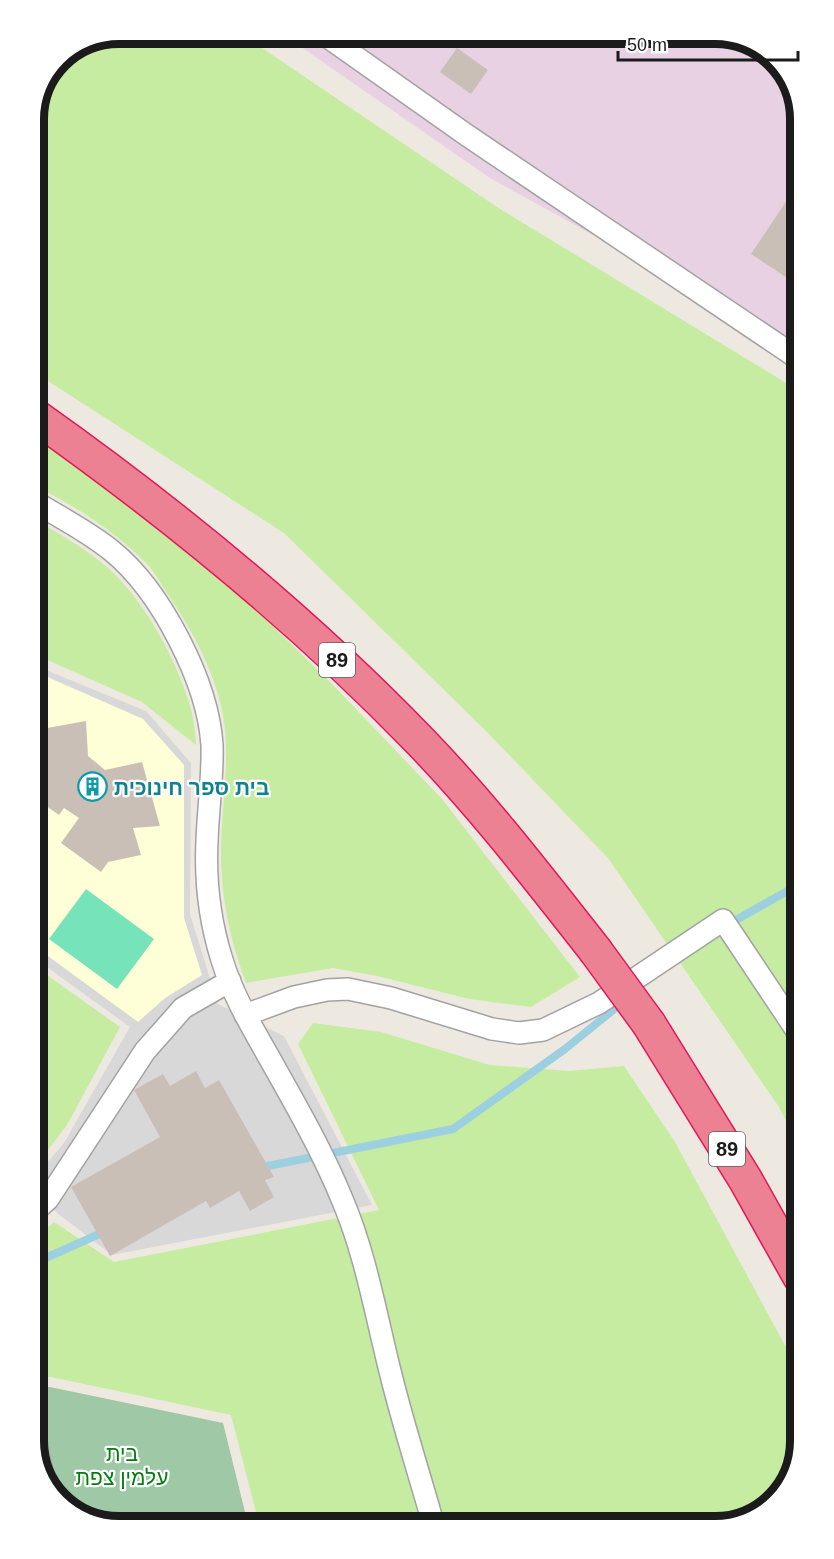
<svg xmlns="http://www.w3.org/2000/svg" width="834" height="1559" viewBox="0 0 834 1559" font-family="Arial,'Noto Sans Hebrew',sans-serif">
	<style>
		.residential { fill: #d9d8d8 }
		.industrial { fill: #e7d1e3 }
		.education { fill: #ffffd7 }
		.grass { fill: #c5eca1 }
		.cemetery { fill: #9fc8a6 }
		.pitch { fill: #77e3bb }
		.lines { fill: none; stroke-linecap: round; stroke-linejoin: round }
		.stream { stroke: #9ccfdf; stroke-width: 8 }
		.building { fill: #cabfb6 }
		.lane-casing { stroke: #a2a2a2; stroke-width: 14 }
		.street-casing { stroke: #a2a2a2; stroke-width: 24 }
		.highway-casing { stroke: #e0185a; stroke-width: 36 }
		.lane { stroke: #fff; stroke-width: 10 }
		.street { stroke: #fff; stroke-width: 21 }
		.highway { stroke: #ec8193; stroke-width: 33 }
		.highway-bridge-casing { stroke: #e0185a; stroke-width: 36; stroke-linecap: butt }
		.highway-bridge { stroke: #ec8193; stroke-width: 33 }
		.labels { text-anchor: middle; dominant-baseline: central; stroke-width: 4.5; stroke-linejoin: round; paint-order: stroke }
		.shield { fill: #fff; stroke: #5f5f5f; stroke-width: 1.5 }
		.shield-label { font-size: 20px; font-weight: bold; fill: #1b1b1b }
		.culture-label { font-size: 21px; font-weight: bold; fill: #0d838f; stroke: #fff; text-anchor: start }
		.park-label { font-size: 21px; fill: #047e10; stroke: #fff }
		.rim { fill: none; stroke: #1b1b1b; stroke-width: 8 }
	</style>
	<rect width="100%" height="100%" fill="#eee9e0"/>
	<!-- residential -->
	<path class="residential" d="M 36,666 L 146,711 L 191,763 L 190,914 L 218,1004 L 284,1036 L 372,1205 L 112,1255 L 48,1206 L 38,1214 L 38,1173 L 64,1143 L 130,1027 L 37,960 Z"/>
	<!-- industrial -->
	<path class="industrial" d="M 281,33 L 722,33 L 767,50 L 794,85 L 796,347 L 490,178 Z"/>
	<!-- education -->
	<path class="education" d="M 36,672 L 143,719 L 184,765 L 184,918 L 202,975 L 165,998 L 138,1022 L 37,948 Z"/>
	<!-- grass -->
	<path class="grass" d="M 118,33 L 240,33 L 497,207 L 796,389 L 800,1149 L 779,1107 L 608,858 L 487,732 L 284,533 L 34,372 L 33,113 L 58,58 Z
		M 35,433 L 145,516 L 242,596 L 334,686 L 442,799 L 580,977 L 531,1007 L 469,999 L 377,976 L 333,968 L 246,983 C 229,937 220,893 221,845 C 222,811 227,778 226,744 C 225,689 196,635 165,590 C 159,581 154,571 147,564 C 115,531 75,506 35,486 Z
		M 35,520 C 58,533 81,546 101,562 C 141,593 178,661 191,709 C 194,720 195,733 196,745 L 142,702 L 36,655 Z
		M 37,968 L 120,1027 L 67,1125 L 38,1163 Z
		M 313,1023 L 381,1032 L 490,1065 L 569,1071 L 624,1066 L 675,1142 L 801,1375 L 801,1441 L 786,1488 L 749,1519 L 259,1524 L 231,1415 L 51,1377 L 39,1378 L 38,1236 L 54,1222 L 114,1262 L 379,1210 L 298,1044 Z"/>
	<!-- cemetery -->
	<path class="cemetery" d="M 50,1387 L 223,1423 L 248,1524 L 113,1526 L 71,1511 L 40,1474 L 39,1388 Z"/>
	<!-- pitch -->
	<path class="pitch" d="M 86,889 L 154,939 L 117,989 L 49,939 Z"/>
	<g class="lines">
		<!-- stream -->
		<path class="stream" d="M 729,924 L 798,885
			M 258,1168 L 453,1129 L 565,1049 L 623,1002
			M 39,1261 L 106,1231"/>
	</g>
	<!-- building -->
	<path class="building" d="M 457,48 L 488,70 L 471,94 L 440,72 Z
		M 795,188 L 795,283 L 751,254 Z
		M 86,721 L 88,756 L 105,770 L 142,762 L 160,826 L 133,828 L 141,855 L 108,862 L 101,872 L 61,843 L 79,818 L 64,808 L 59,815 L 42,803 L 38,807 L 36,806 L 36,730 Z
		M 196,1071 L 205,1088 L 219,1080 L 274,1177 L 265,1180 L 274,1197 L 250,1211 L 239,1191 L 210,1208 L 206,1201 L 110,1256 L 71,1187 L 160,1137 L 134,1090 L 163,1074 L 170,1086 Z"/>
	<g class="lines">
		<defs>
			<path id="lane" d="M 347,50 L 368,33
				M 39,1439 L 51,1487"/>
			<path id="street" d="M 322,33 L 468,136 L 796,357
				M 35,502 C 61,518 89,532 112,551 C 161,591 208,682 212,745 C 213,777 208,809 207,841 C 205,881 210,922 222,960 C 232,993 249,1022 266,1052 C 293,1100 321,1148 342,1199 C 366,1255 376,1316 391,1375 C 403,1424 419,1473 433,1523
				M 245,1015 L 294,997 L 327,990 L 348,989 L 391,998 L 492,1029 L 519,1033 L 543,1030 L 599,1003 L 723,920 L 799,1034
				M 38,1208 L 48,1199 L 145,1051 L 183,1008 L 230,981"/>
			<path id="highway" d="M 35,416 C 172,513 303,620 420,741 C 483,806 539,879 595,950
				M 649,1024 L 745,1179 L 800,1277"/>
		</defs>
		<!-- lane casing -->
		<use href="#lane" class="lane-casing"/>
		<!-- street casing -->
		<use href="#street" class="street-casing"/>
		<!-- highway casing -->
		<use href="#highway" class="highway-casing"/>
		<!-- lane -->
		<use href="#lane" class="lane"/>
		<!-- street -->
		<use href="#street" class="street"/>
		<!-- highway -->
		<use href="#highway" class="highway"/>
		<defs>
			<path id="highway-bridge" d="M 595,950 L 649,1024"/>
		</defs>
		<!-- highway-bridge casing -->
		<use href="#highway-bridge" class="highway-bridge-casing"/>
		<!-- highway-bridge -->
		<use href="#highway-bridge" class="highway-bridge"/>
	</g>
	<!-- icons -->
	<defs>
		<symbol id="building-ring" viewBox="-11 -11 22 22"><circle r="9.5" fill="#fff" stroke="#0f9aa8" stroke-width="1.5"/><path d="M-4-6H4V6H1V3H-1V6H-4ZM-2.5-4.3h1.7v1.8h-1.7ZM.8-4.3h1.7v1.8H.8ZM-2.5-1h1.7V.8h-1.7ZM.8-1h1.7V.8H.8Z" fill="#0f9aa8"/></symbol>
	</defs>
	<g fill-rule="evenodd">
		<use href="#building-ring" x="76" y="770" width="33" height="33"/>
	</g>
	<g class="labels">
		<!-- shield labels -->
		<g class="shield">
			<rect x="319" y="643" width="36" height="34" rx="4.5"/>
			<rect x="709" y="1132" width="36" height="34" rx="4.5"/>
		</g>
		<g class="shield-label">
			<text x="337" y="660">89</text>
			<text x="727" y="1149">89</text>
		</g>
		<!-- culture labels -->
		<g class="culture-label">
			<text x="114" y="787">בית ספר חינוכית</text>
		</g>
		<!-- park labels -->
		<g class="park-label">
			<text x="122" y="1453">בית<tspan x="122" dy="24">עלמין צפת</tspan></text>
		</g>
	</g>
	<!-- crop -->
	<path d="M0 0H834V1559H0ZM119 44H715A75 75 0 0 1 790 119V1441A75 75 0 0 1 715 1516H119A75 75 0 0 1 44 1441V119A75 75 0 0 1 119 44Z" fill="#fff" fill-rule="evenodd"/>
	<path class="rim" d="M119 44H715A75 75 0 0 1 790 119V1441A75 75 0 0 1 715 1516H119A75 75 0 0 1 44 1441V119A75 75 0 0 1 119 44Z"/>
	<!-- scale -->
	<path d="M618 51v9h180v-9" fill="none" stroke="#1b1b1b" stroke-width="3"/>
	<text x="627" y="51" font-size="18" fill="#1b1b1b" stroke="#ffffff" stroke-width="4.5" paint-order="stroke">50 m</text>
</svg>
